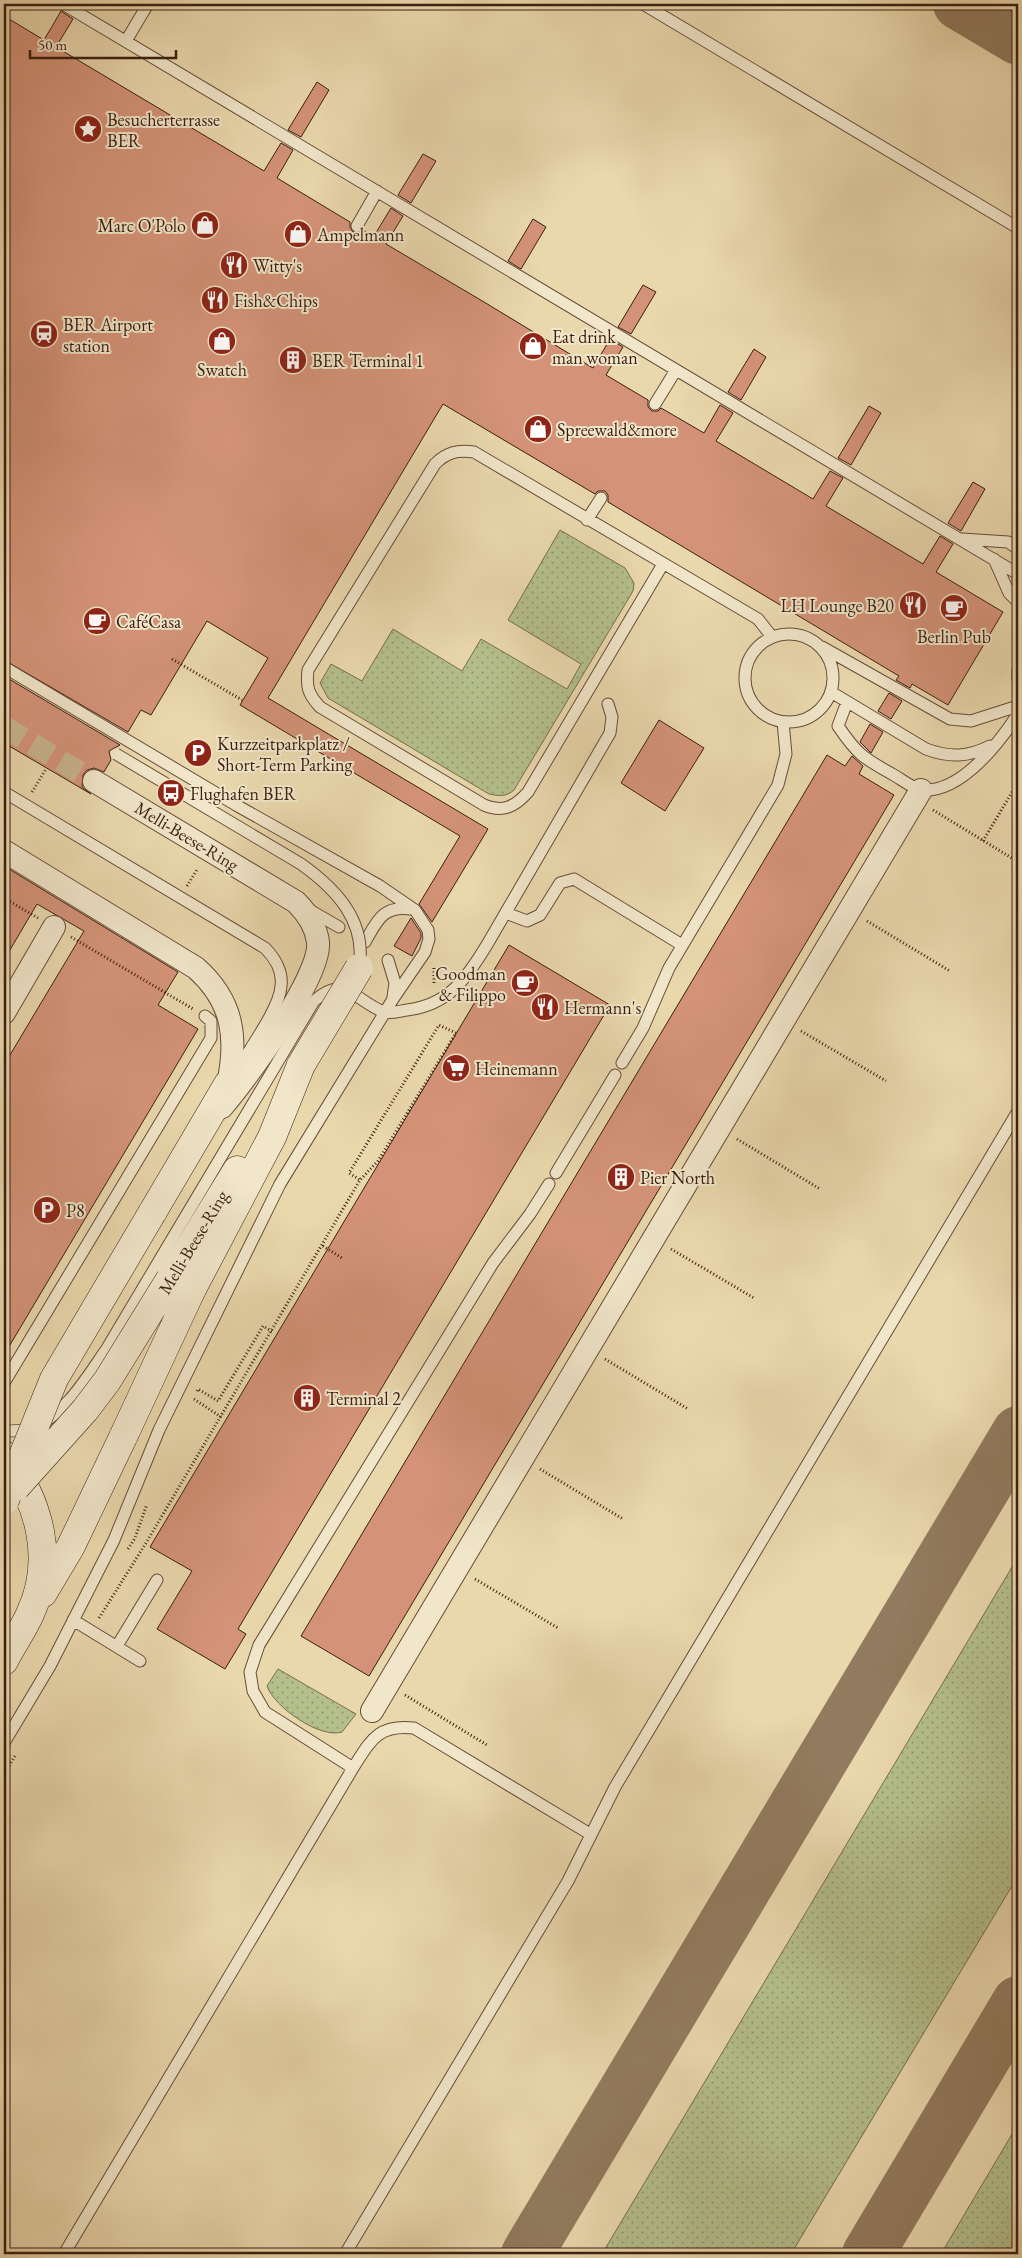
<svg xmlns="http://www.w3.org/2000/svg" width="1022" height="2258" viewBox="0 0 1022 2258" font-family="'EB Garamond',serif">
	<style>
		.grass { fill: url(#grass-dots); stroke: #786e4e }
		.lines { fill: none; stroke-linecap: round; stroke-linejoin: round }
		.taxiway { stroke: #927b5f; stroke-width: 52 }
		.building { fill: #d49378; stroke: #3b1e11 }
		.street-tunnel { stroke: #c7b38e; stroke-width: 22; stroke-dasharray: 22 11; stroke-linecap: butt }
		.lane-casing { stroke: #674c38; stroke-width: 13 }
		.street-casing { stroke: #674c38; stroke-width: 24 }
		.secondary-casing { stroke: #3b1e11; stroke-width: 29 }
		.path { stroke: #3b1e11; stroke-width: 3; stroke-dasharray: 1 2.5; stroke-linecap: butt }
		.lane { stroke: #f1e6ca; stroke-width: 11 }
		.street { stroke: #f1e6ca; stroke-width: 22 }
		.secondary { stroke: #f1e6ca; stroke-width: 28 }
		.lane-bridge-casing { stroke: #674c38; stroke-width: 13; stroke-linecap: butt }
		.secondary-bridge-casing { stroke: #3b1e11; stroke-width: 29; stroke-linecap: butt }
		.lane-bridge { stroke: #f1e6ca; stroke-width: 11 }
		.secondary-bridge { stroke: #f1e6ca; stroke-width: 28 }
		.labels { text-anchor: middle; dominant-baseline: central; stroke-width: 4; stroke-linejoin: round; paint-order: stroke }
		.poi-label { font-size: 18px; fill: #3b1e11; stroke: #f1e6ca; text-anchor: start }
		.street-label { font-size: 18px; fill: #3b1e11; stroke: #f1e6ca }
	</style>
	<defs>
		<pattern id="grass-dots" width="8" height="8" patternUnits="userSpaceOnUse" patternTransform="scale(1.25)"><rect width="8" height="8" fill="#b4bf8c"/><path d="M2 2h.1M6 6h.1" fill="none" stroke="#949b71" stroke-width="1.8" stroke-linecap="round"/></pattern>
	</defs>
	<rect width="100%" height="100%" fill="#ead8ad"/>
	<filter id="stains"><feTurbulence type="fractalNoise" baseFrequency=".004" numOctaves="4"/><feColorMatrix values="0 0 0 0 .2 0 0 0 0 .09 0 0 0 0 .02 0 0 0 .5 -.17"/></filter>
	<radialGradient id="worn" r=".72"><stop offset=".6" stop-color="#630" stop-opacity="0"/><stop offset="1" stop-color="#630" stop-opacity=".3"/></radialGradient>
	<!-- grass -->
	<path class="grass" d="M 560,530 L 625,568 L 634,583 L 633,591 L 514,790 C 506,797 499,796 489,794 L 328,698 L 320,683 L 331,664 L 362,681 L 393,629 L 462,671 L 481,639 L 567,689 L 581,664 L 508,620 Z
		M 1018,1557 L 1018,1876 L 791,2254 L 602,2254 Z
		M 278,1669 L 356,1714 L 342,1732 C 320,1739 274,1707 267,1686 Z
		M 1018,2124 L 1018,2254 L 941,2254 Z"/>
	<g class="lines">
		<!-- taxiway -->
		<path class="taxiway" d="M 959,4 L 1018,39
			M 527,2254 L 1018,1432
			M 868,2254 L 1018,2002"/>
	</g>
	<!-- building -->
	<path class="building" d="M 61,11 L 73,19 L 56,47 L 264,171 L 281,143 L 293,150 L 277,178 L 350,222 L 350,227 L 353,232 L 358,233 L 363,230 L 374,236 L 391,208 L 403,216 L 386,244 L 484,302 L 593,368 L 610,339 L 623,347 L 606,375 L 648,400 L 648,407 L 652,411 L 658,411 L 661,408 L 704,433 L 720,405 L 733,413 L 716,441 L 813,499 L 830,471 L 843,478 L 826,506 L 923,564 L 940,536 L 953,544 L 936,572 L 1003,612 L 948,705 L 912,684 L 910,688 L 896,680 L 899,676 L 608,502 L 608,495 L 605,491 L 598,491 L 595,494 L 443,404 L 268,698 L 488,829 L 432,922 L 419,904 L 460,836 L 240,705 L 268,658 L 207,621 L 151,715 L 141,710 L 128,732 L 4,660 L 4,16 L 44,40 Z
		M 317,82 L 329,90 L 301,137 L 288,130 Z
		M 423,154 L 436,161 L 411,203 L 398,195 Z
		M 533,219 L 546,227 L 521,269 L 508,261 Z
		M 643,285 L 656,292 L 631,334 L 618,327 Z
		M 754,349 L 766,357 L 741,400 L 728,392 Z
		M 869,406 L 881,413 L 851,465 L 838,458 Z
		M 973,482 L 985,489 L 961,531 L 948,523 Z
		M 4,676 L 120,745 L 109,751 L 111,760 L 104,772 L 94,768 L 87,770 L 83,775 L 82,787 L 91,794 L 4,743 Z
		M 889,693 L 902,701 L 891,719 L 878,711 Z
		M 659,720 L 704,748 L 665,811 L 621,783 Z
		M 870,724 L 883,732 L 871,753 L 860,742 Z
		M 827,755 L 845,766 L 852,756 L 863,766 L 859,774 L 894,795 L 369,1676 L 301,1636 Z
		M 4,866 L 178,972 L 158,1005 L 198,1029 L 4,1355 L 4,1065 L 84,931 L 37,904 L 4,960 Z
		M 411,918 L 421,933 L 421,938 L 412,956 L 394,946 Z
		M 509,945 L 610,1005 L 238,1629 L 246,1634 L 225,1669 L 157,1629 L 192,1571 L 150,1547 Z"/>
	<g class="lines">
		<!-- street-tunnel -->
		<path class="street-tunnel" d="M 4,727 L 94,781"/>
		<defs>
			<path id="lane" d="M 63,4 L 1018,574
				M 643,4 L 1018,228
				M 126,41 L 148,4
				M 357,226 L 377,191
				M 655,404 L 676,370
				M 587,520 L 601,498
				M 962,539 L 1008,542 L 1018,549
				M 994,559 L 1009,593 L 1018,602
				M 663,564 L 528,792 C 515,807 502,813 484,805 L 320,707 C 308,694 306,687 308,670 L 435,464 C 447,452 457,450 474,452 L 758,619 L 772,637
				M745 678a44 44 0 1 1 88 0a44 44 0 1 1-88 0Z
				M 822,647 L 950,719 L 971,721 L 1018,706
				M 4,667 L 236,805 L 380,886 L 415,910 L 428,930 L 429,939 L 425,952 L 393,999 L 280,1184 L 159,1430 L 114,1540 L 50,1666 L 4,1743
				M 1018,671 L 1018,680
				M 831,692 L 926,749 C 950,758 968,757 990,746
				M 847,702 L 838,726 C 857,754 863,758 892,774 C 900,778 913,789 922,790 C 961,793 999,743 1018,714
				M 4,792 L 265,948 C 275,958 283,972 281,986 C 280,1008 248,1051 236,1072
				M 308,909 L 339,927
				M 506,913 L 527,921 L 540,915 L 560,883 L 574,879 L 682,945
				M 365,942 C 377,921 383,905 411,909
				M 388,960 L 395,983 L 393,997
				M 622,1063 L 643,1028 L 669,968 L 778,785 L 786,754 L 783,722
				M 556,1173 L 615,1075
				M 4,1383 L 211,1038 L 211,1021 L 205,1016
				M 4,1431 C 13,1431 23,1431 31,1428 C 64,1417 87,1377 106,1350 L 314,1001 C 345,973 355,1001 384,1012 C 390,1014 400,1011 407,1010 C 449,1005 467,978 488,943 L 610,733 L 612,717 L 608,704
				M 73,1620 L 140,1661
				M 117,1646 L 157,1580
				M 353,1768 L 265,1712 L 253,1691 L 250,1672 L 259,1645 L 493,1263 L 530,1214 L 549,1184
				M 64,2254 L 353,1768 C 371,1740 378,1724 414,1728 L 590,1834
				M 345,2254 L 568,1881 L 615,1787 L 1018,1111"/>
			<path id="street" d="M 94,781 L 296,902 C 307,913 316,926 318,942 C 322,976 246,1079 222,1107
				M 4,851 L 196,968 C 233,1001 238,1037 228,1084
				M 4,1013 L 54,927
				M 372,1711 L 921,790"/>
			<path id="secondary" d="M 152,1213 L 228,1084
				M 170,1279 L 237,1170
				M 191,1291 L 272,1137 L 301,1065
				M 4,1455 C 39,1500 56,1559 30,1614 C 23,1630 12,1645 4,1661
				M 43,1593 L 71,1546 L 124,1435"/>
		</defs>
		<!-- lane casing -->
		<use href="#lane" class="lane-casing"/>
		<!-- street casing -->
		<use href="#street" class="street-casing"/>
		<!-- secondary casing -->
		<use href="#secondary" class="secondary-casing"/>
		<!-- path -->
		<path class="path" d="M 172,659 L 242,700
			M 32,792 L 46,769
			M 933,810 L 1015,860
			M 983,841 L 1018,782
			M 187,886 L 198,868
			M 4,898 L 38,918
			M 867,921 L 950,971
			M 71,937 L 193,1009
			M 434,983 L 434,966
			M 801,1031 L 886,1081
			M 737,1139 L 820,1189
			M 323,1246 L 342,1258
			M 671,1249 L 754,1298
			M 605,1359 L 688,1409
			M 197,1391 L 198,1389 L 218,1401 L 263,1326 L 273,1332
			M 194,1399 L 221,1417
			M 540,1469 L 623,1519
			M 128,1549 L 135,1538 L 147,1504
			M 475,1579 L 558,1628
			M 99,1618 L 146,1543 L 360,1180 L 378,1161 L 456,1033 L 439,1025 L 349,1173 L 360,1180
			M 405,1695 L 487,1745
			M 4,1775 L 16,1754"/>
		<!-- lane -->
		<use href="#lane" class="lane"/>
		<!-- street -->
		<use href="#street" class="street"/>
		<!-- secondary -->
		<use href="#secondary" class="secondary"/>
		<defs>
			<path id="lane-bridge" d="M 116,754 L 301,864 C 336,889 367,921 359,968"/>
			<path id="secondary-bridge" d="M 301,1065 L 359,968
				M 124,1435 L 191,1291
				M 16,1487 L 85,1410 L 107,1381 L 170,1279
				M 5,1500 L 54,1379 L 152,1213"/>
		</defs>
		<!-- lane-bridge casing -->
		<use href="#lane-bridge" class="lane-bridge-casing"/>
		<!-- secondary-bridge casing -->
		<use href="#secondary-bridge" class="secondary-bridge-casing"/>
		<!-- lane-bridge -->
		<use href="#lane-bridge" class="lane-bridge"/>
		<!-- secondary-bridge -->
		<use href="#secondary-bridge" class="secondary-bridge"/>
	</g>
	<!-- icons -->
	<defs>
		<symbol id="sight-disc" viewBox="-11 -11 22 22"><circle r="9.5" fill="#8f2418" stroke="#f1e6ca"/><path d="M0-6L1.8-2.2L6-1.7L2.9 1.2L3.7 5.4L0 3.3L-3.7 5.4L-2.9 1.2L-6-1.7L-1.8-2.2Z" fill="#fff"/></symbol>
		<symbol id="shop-disc" viewBox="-11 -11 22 22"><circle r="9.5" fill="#8f2418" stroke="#f1e6ca"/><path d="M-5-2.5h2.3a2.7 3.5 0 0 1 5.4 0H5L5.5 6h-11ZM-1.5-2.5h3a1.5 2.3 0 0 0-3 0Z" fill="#fff"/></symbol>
		<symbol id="restaurant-disc" viewBox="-11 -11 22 22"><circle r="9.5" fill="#8f2418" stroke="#f1e6ca"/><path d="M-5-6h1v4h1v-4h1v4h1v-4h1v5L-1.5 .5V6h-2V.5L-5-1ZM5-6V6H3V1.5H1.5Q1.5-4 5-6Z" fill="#fff"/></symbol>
		<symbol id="station-disc" viewBox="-11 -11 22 22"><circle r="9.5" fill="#8f2418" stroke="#f1e6ca"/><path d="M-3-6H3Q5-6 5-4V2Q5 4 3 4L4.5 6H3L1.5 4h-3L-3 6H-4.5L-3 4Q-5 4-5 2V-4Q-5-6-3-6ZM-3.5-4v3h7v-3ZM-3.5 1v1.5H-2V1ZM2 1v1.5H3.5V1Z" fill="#fff"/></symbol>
		<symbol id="building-disc" viewBox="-11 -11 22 22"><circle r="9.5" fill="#8f2418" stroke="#f1e6ca"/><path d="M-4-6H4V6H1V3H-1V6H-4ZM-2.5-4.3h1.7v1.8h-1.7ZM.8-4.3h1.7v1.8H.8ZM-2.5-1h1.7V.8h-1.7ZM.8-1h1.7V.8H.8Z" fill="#fff"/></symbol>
		<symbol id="cafe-disc" viewBox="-11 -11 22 22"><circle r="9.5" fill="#8f2418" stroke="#f1e6ca"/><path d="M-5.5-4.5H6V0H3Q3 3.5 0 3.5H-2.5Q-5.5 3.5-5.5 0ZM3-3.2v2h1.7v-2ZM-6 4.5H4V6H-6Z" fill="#fff"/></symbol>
		<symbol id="parking-disc" viewBox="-11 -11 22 22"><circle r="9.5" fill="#8f2418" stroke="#f1e6ca"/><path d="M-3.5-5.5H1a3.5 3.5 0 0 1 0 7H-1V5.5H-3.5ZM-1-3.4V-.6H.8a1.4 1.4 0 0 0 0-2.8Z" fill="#fff"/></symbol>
		<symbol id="bus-disc" viewBox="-11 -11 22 22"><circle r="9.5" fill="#8f2418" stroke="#f1e6ca"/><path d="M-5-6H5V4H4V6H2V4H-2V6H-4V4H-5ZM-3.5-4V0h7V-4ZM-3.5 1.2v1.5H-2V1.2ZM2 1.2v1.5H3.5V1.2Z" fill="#fff"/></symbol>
		<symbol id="supermarket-disc" viewBox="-11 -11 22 22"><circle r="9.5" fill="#8f2418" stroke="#f1e6ca"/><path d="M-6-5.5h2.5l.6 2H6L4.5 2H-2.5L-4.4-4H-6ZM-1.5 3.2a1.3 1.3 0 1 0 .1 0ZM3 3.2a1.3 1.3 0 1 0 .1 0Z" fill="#fff"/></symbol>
	</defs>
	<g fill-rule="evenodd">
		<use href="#sight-disc" x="72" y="113" width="32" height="32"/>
		<use href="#shop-disc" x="189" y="209" width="32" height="32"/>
		<use href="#shop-disc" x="282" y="218" width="32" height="32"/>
		<use href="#restaurant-disc" x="218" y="249" width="32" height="32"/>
		<use href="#restaurant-disc" x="199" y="284" width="32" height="32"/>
		<use href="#station-disc" x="28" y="318" width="32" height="32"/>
		<use href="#shop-disc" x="206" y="325" width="32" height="32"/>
		<use href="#shop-disc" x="517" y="330" width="32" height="32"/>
		<use href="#building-disc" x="277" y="344" width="32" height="32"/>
		<use href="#shop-disc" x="522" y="413" width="32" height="32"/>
		<use href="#restaurant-disc" x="897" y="589" width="32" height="32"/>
		<use href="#cafe-disc" x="938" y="592" width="32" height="32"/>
		<use href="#cafe-disc" x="81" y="605" width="32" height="32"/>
		<use href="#parking-disc" x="182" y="737" width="32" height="32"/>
		<use href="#bus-disc" x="155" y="777" width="32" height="32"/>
		<use href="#cafe-disc" x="509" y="967" width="32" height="32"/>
		<use href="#restaurant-disc" x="529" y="991" width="32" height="32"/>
		<use href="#supermarket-disc" x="440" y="1052" width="32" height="32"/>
		<use href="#building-disc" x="605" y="1161" width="32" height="32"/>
		<use href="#parking-disc" x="31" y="1194" width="32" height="32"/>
		<use href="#building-disc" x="291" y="1382" width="32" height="32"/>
	</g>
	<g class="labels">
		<!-- poi labels -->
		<g class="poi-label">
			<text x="107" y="119">Besucherterrasse<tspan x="107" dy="21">BER</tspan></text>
			<text x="186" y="225" text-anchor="end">Marc O'Polo</text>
			<text x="317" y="234">Ampelmann</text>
			<text x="253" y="265">Witty's</text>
			<text x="234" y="300">Fish&amp;Chips</text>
			<text x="63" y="324">BER Airport<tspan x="63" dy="21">station</tspan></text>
			<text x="552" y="336">Eat drink<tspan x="552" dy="21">man woman</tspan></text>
			<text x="312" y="360">BER Terminal 1</text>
			<text x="222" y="369" text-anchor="middle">Swatch</text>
			<text x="557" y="429">Spreewald&amp;more</text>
			<text x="894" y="605" text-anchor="end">LH Lounge B20</text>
			<text x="116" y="621">CaféCasa</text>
			<text x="954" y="636" text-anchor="middle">Berlin Pub</text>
			<text x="217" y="743">Kurzzeitparkplatz /<tspan x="217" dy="21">Short-Term Parking</tspan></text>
			<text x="190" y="793">Flughafen BER</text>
			<text x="506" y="973" text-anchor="end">Goodman<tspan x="506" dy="21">&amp; Filippo</tspan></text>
			<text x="564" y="1007">Hermann's</text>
			<text x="475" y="1068">Heinemann</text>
			<text x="640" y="1177">Pier North</text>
			<text x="66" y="1210">P8</text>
			<text x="326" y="1398">Terminal 2</text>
		</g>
		<!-- street labels -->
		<g class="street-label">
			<text transform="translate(187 836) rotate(31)">Melli-Beese-Ring</text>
			<text transform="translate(193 1242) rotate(-59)">Melli-Beese-Ring</text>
		</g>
	</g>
	<!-- margin -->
	<rect width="1022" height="2258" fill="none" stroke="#ead8ad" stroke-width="20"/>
	<rect x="5" y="5" width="1012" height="2248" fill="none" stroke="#3b1e11" stroke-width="2.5"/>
	<rect x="10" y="10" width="1002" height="2238" fill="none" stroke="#3b1e11"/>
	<!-- scale -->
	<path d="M30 50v8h146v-8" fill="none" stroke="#3b1e11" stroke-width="2.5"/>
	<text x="38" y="50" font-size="15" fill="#3b1e11" stroke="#f1e6ca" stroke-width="4" paint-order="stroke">50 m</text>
	<rect width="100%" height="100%" filter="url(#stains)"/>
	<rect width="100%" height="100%" fill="url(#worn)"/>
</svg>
